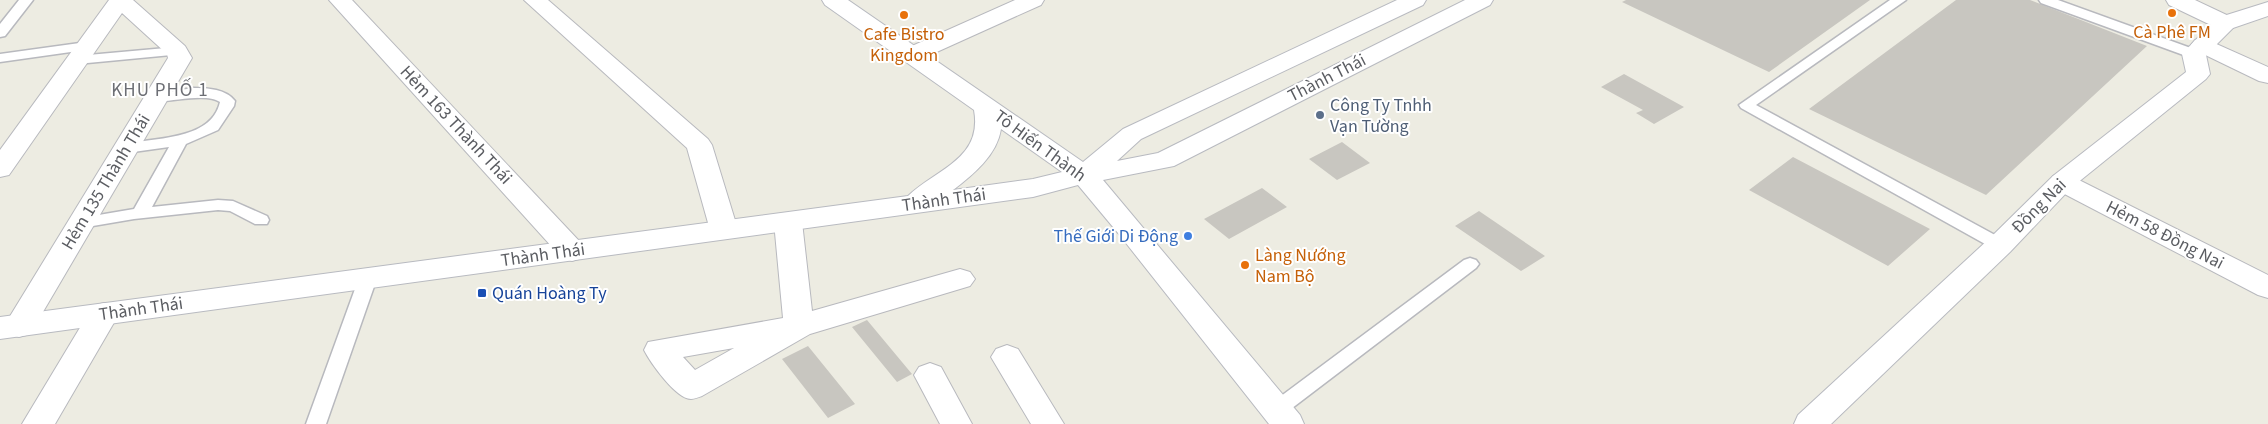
<svg xmlns="http://www.w3.org/2000/svg" width="2268" height="424" viewBox="0 0 2268 424" font-family="'Source Sans 3',sans-serif">
	<style>
		.building { fill: #c8c6c0 }
		.lines { fill: none; stroke-linecap: round; stroke-linejoin: round }
		.lane-casing { stroke: #b8b9be; stroke-width: 3 }
		.street-casing { stroke: #b8b9be; stroke-width: 2 }
		.secondary-casing { stroke: #b8bac0; stroke-width: 2 }
		.lane { fill: #fff; fill-rule: evenodd }
		.street { fill: #fff; fill-rule: evenodd }
		.secondary { fill: #fff; fill-rule: evenodd }
		.food-dot { fill: #e8710a; stroke: #fff; stroke-width: 2 }
		.service-dot { fill: #5c6f8a; stroke: #fff; stroke-width: 2 }
		.shop-dot { fill: #3f7fe0; stroke: #fff; stroke-width: 2 }
		.transit-dot { fill: #1a4fb4; stroke: #fff; stroke-width: 2 }
		.labels { text-anchor: middle; dominant-baseline: central; stroke-width: 4; stroke-linejoin: round; paint-order: stroke }
		.food-label { font-size: 18px; fill: #c56008; stroke: #fff }
		.street-label { font-size: 18px; fill: #5b5d62; stroke: #fff }
		.service-label { font-size: 18px; fill: #4e5e75; stroke: #fff; text-anchor: start }
		.shop-label { font-size: 18px; fill: #366cbe; stroke: #fff; text-anchor: end }
		.transit-label { font-size: 18px; fill: #164399; stroke: #fff; text-anchor: start }
		.neighbourhood-label { font-size: 19px; letter-spacing: 1px; fill: #6c6e74; stroke: #fff }
	</style>
	<rect width="100%" height="100%" fill="#edece2"/>
	<!-- building -->
	<path class="building" d="M 1626,0 L 1870,0 L 1769,72 L 1622,2 Z
		M 1956,0 L 2030,0 L 2147,46 L 1986,195 L 1809,109 Z
		M 1624,74 L 1684,107 L 1654,124 L 1636,113 L 1643,110 L 1601,87 Z
		M 1342,142 L 1370,163 L 1337,180 L 1309,159 Z
		M 1793,157 L 1930,229 L 1888,266 L 1749,190 Z
		M 1262,188 L 1287,207 L 1229,239 L 1204,219 Z
		M 1479,211 L 1545,256 L 1521,271 L 1455,226 Z
		M 867,320 L 912,374 L 897,382 L 852,327 Z
		M 808,346 L 855,404 L 828,418 L 782,359 Z"/>
	<g class="lines">
		<defs>
			<path id="lane" d="M 19,0 L 33,0 L 5,36 L 0,37 L 0,24 Z
				M 1890,0 L 1906,0 L 1756,105 L 2006,241 L 2008,245 L 2006,249 L 2000,251 L 1994,249 L 1741,108 L 1739,105 Z
				M 2039,0 L 2058,0 L 2199,51 L 2201,54 L 2199,57 L 2189,57 L 2041,3 Z
				M 87,42 L 94,46 L 92,49 L 0,62 L 0,54 Z
				M 177,47 L 182,48 L 184,51 L 182,54 L 77,64 L 70,60 L 77,56 Z
				M 193,88 C 208,88 226,89 235,101 L 234,106 L 218,130 L 186,144 L 152,207 L 218,200 L 233,201 L 267,216 L 269,220 L 267,224 L 255,224 L 230,211 L 218,210 L 134,219 L 81,228 L 75,227 L 73,223 L 75,219 L 134,209 L 169,147 L 126,153 L 121,151 L 118,148 L 121,145 C 151,137 211,142 220,102 C 202,90 156,108 149,98 L 156,94 Z
				M 1470,258 L 1476,260 L 1479,264 L 1476,268 L 1283,415 L 1276,417 L 1269,415 L 1266,410 L 1269,405 L 1464,260 Z
				M 368,272 L 374,274 L 377,278 L 326,424 L 306,424 L 359,278 L 362,274 Z"/>
			<path id="street" d="M 109,0 L 133,0 L 185,46 L 192,58 L 30,334 L 19,337 L 8,334 L 4,326 L 168,58 L 167,54 L 122,13 L 9,175 L 0,177 L 0,150 Z
				M 329,0 L 352,0 L 582,244 L 586,251 L 582,258 L 572,261 L 562,258 Z
				M 524,0 L 548,0 L 708,139 L 712,145 L 738,230 L 734,237 L 724,239 L 714,237 L 710,230 L 687,148 Z
				M 1015,0 L 1044,0 L 1041,5 L 919,60 L 911,62 L 903,60 L 899,55 L 903,50 Z
				M 2166,0 L 2195,0 L 2233,18 L 2236,23 L 2233,28 L 2225,30 L 2217,28 L 2169,5 Z
				M 2203,38 L 2268,67 L 2268,83 L 2259,81 L 2195,50 L 2191,45 L 2195,40 Z
				M 2062,173 L 2071,176 L 2268,275 L 2268,298 L 2258,295 L 2053,188 L 2049,182 L 2053,176 Z
				M 788,213 L 798,216 L 802,222 L 812,311 L 960,269 L 970,272 L 975,279 L 970,286 L 810,334 L 702,396 C 699,397 694,399 691,399 C 676,399 650,362 644,350 L 648,342 L 783,318 L 774,222 L 778,216 ZM 734,348 L 695,370 L 683,357 Z
				M 104,303 L 115,306 L 119,314 L 55,424 L 22,424 L 93,306 Z
				M 1007,345 L 1018,349 L 1064,424 L 1031,424 L 991,357 L 996,349 Z
				M 930,363 L 941,367 L 972,424 L 940,424 L 914,375 L 919,367 Z"/>
			<path id="secondary" d="M 822,0 L 848,0 L 1083,162 L 1123,129 L 1397,0 L 1426,0 L 1423,5 L 1141,139 L 1117,161 L 1158,153 L 1465,0 L 1493,0 L 1490,5 L 1174,166 L 1103,180 L 1300,415 L 1304,424 L 1269,424 L 1118,233 L 1078,185 L 1033,197 L 0,339 L 0,317 L 908,196 C 936,169 983,159 974,110 L 825,5 ZM 1001,129 L 1062,172 L 1033,179 L 953,190 C 973,175 997,155 1001,129 Z
				M 2268,2 L 2268,16 L 2233,28 L 2206,55 L 2210,74 L 2206,79 L 2071,188 L 2010,252 L 1831,424 L 1794,424 L 1798,415 L 1990,238 L 2053,176 L 2186,72 L 2182,54 L 2217,18 Z"/>
		</defs>
		<!-- lane casing -->
		<use href="#lane" class="lane-casing"/>
		<!-- street casing -->
		<use href="#street" class="street-casing"/>
		<!-- secondary casing -->
		<use href="#secondary" class="secondary-casing"/>
		<!-- lane -->
		<use href="#lane" class="lane"/>
		<!-- street -->
		<use href="#street" class="street"/>
		<!-- secondary -->
		<use href="#secondary" class="secondary"/>
	</g>
	<!-- markers -->
	<g class="food-dot">
		<circle cx="2172" cy="13" r="5"/>
		<circle cx="904" cy="15" r="5"/>
		<circle cx="1245" cy="265" r="5"/>
	</g>
	<circle class="service-dot" cx="1320" cy="115" r="5"/>
	<circle class="shop-dot" cx="1188" cy="236" r="5"/>
	<rect class="transit-dot" x="477" y="288" width="10" height="10" rx="2.5"/>
	<g class="labels">
		<!-- food labels -->
		<g class="food-label">
			<text x="2172" y="32">Cà Phê FM</text>
			<text x="904" y="34">Cafe Bistro<tspan x="904" dy="21">Kingdom</tspan></text>
			<text x="1255" y="255" text-anchor="start">Làng Nướng<tspan x="1255" dy="21">Nam Bộ</tspan></text>
		</g>
		<!-- street labels -->
		<g class="street-label">
			<text transform="translate(1327 78) rotate(-27)">Thành Thái</text>
			<text transform="translate(456 125) rotate(47)">Hẻm 163 Thành Thái</text>
			<text transform="translate(1040 146) rotate(36)">Tô Hiến Thành</text>
			<text transform="translate(106 182) rotate(-59)">Hẻm 135 Thành Thái</text>
			<text transform="translate(944 200) rotate(-8)">Thành Thái</text>
			<text transform="translate(2039 206) rotate(-45)">Đồng Nai</text>
			<text transform="translate(2165 235) rotate(27)">Hẻm 58 Đồng Nai</text>
			<text transform="translate(543 255) rotate(-8)">Thành Thái</text>
			<text transform="translate(141 309) rotate(-8)">Thành Thái</text>
		</g>
		<!-- service labels -->
		<g class="service-label">
			<text x="1330" y="105">Công Ty Tnhh<tspan x="1330" dy="21">Vạn Tường</tspan></text>
		</g>
		<!-- shop labels -->
		<g class="shop-label">
			<text x="1178" y="236">Thế Giới Di Động</text>
		</g>
		<!-- transit labels -->
		<g class="transit-label">
			<text x="492" y="293">Quán Hoàng Ty</text>
		</g>
		<!-- neighbourhood labels -->
		<g class="neighbourhood-label">
			<text x="160" y="90">KHU PHỐ 1</text>
		</g>
	</g>
</svg>
